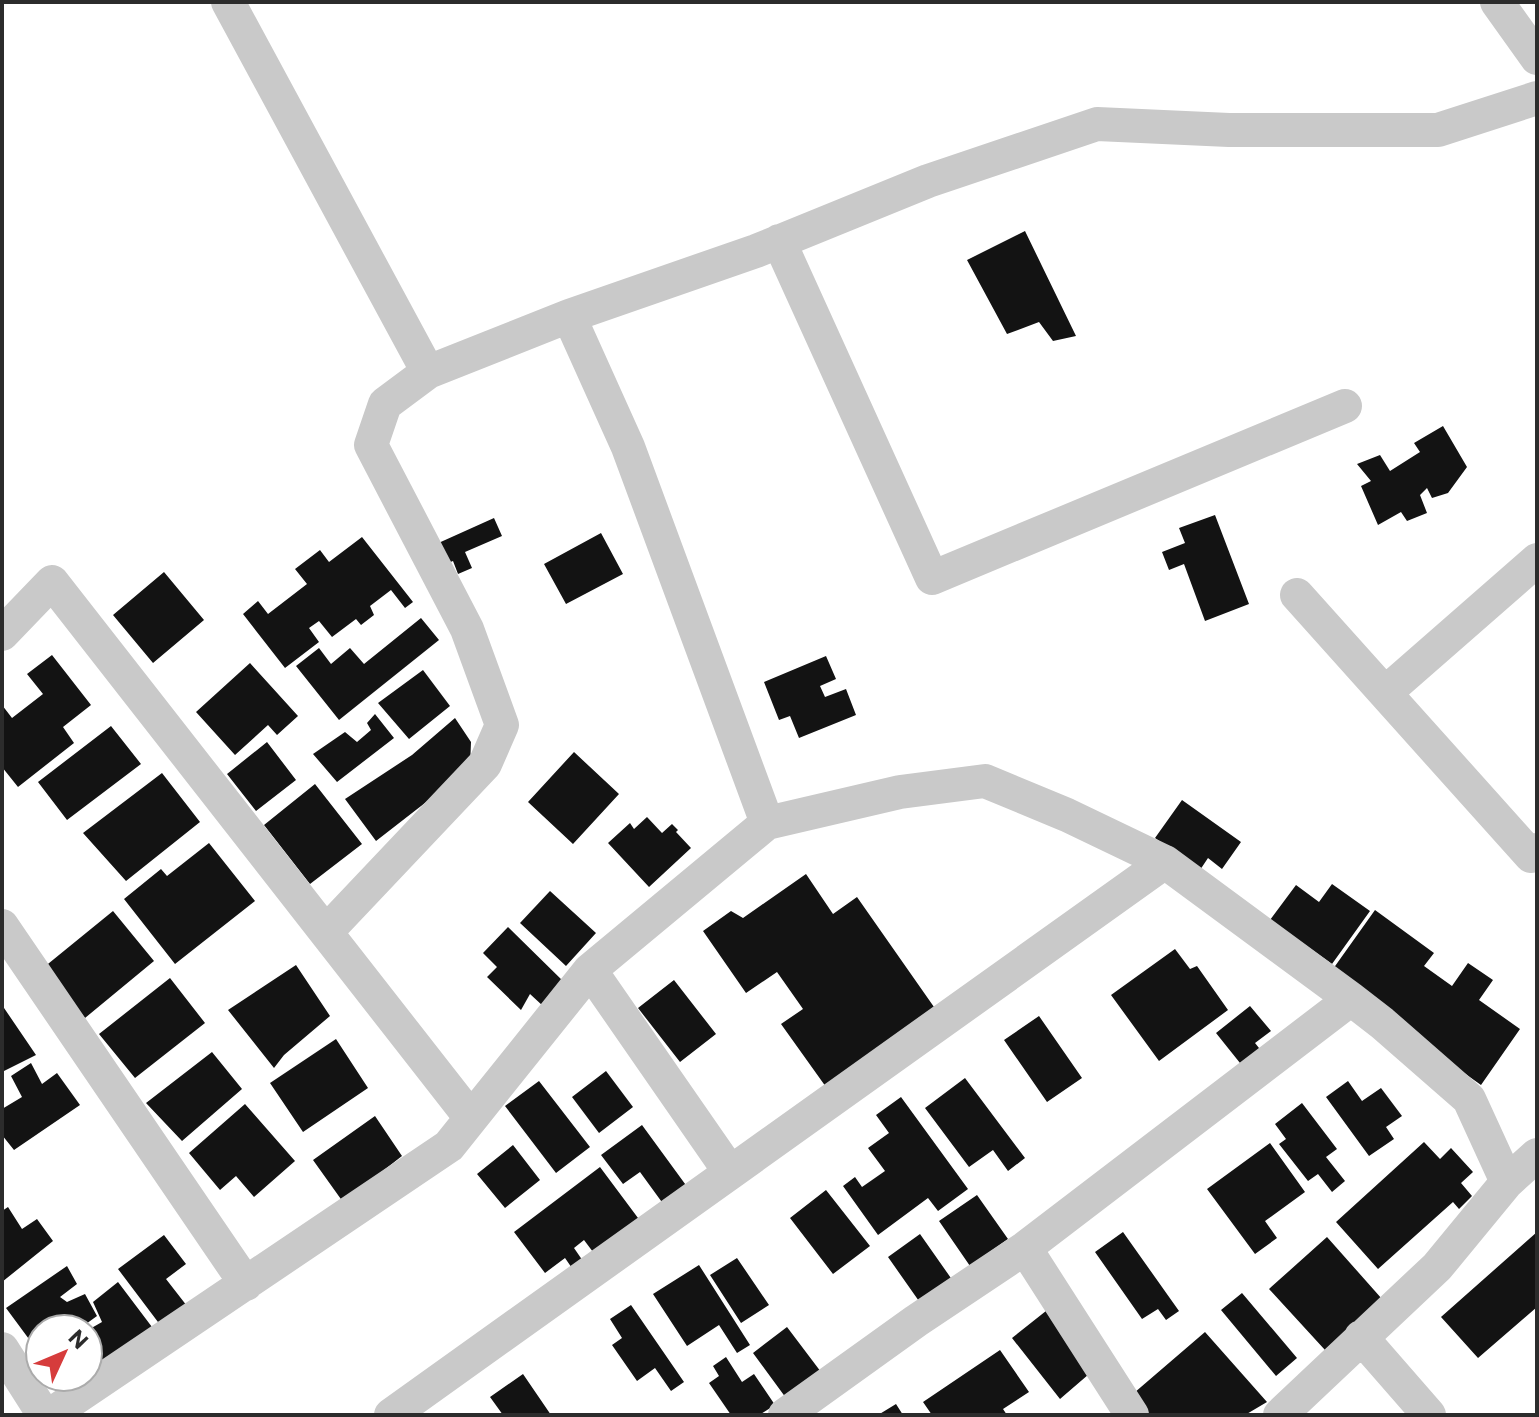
<svg xmlns="http://www.w3.org/2000/svg" width="1539" height="1417" viewBox="0 0 1539 1417" font-family="Commissioner,sans-serif">
	<style>
		.building { fill: #131313 }
		.lines { fill: none; stroke-linecap: round; stroke-linejoin: round }
		.minor { stroke: #c9c9c9; stroke-width: 34 }
	</style>
	<rect width="100%" height="100%" fill="#fff"/>
	<!-- building -->
	<path class="building" d="M 1025,231 L 1076,336 L 1053,341 L 1039,322 L 1007,334 L 967,260 Z
		M 1443,426 L 1467,467 L 1448,493 L 1432,498 L 1427,488 L 1420,495 L 1427,513 L 1407,521 L 1401,512 L 1378,525 L 1361,486 L 1371,481 L 1357,464 L 1380,455 L 1390,471 L 1420,452 L 1414,443 Z
		M 1215,515 L 1249,604 L 1205,621 L 1184,564 L 1169,570 L 1162,552 L 1185,543 L 1179,528 Z
		M 494,518 L 502,536 L 465,552 L 472,568 L 458,574 L 453,561 L 443,565 L 434,545 Z
		M 601,533 L 623,574 L 566,604 L 544,564 Z
		M 362,537 L 413,602 L 405,608 L 391,590 L 370,606 L 374,615 L 361,625 L 356,619 L 332,637 L 319,621 L 309,628 L 319,642 L 285,668 L 243,614 L 258,601 L 268,614 L 307,584 L 295,569 L 320,550 L 329,562 Z
		M 164,572 L 204,620 L 153,663 L 113,615 Z
		M 421,618 L 439,640 L 339,720 L 296,666 L 319,648 L 331,664 L 350,648 L 364,664 Z
		M 52,655 L 91,705 L 63,727 L 74,743 L 18,787 L 2,767 L 2,705 L 12,718 L 43,694 L 27,674 Z
		M 826,656 L 836,679 L 820,686 L 825,697 L 846,689 L 856,715 L 799,738 L 790,716 L 779,720 L 764,682 Z
		M 250,663 L 298,716 L 277,735 L 268,725 L 235,755 L 196,712 Z
		M 423,670 L 450,706 L 409,739 L 378,703 Z
		M 375,714 L 394,738 L 337,782 L 313,754 L 345,732 L 357,742 L 371,730 L 367,723 Z
		M 455,718 L 471,742 L 470,768 L 376,841 L 345,799 L 412,755 Z
		M 111,726 L 141,764 L 67,820 L 38,782 Z
		M 267,742 L 296,780 L 256,811 L 227,774 Z
		M 574,752 L 619,794 L 573,844 L 528,802 Z
		M 162,773 L 200,822 L 126,881 L 83,833 Z
		M 315,784 L 362,844 L 310,884 L 264,825 Z
		M 1182,800 L 1241,842 L 1222,869 L 1208,858 L 1200,870 L 1155,838 Z
		M 647,817 L 662,833 L 672,824 L 678,830 L 676,832 L 691,848 L 649,887 L 608,843 L 630,823 L 634,829 Z
		M 209,843 L 255,901 L 175,964 L 124,899 L 161,869 L 167,876 Z
		M 806,874 L 833,914 L 857,897 L 941,1017 L 831,1094 L 781,1024 L 803,1009 L 777,972 L 746,993 L 703,931 L 731,911 L 743,918 Z
		M 1332,884 L 1370,911 L 1332,964 L 1270,920 L 1296,885 L 1319,902 Z
		M 550,891 L 596,933 L 566,966 L 520,923 Z
		M 1375,910 L 1434,953 L 1424,966 L 1452,986 L 1468,963 L 1493,980 L 1479,1000 L 1520,1029 L 1481,1085 L 1328,976 Z
		M 113,911 L 154,961 L 85,1018 L 43,968 Z
		M 508,927 L 565,983 L 543,1006 L 530,994 L 521,1010 L 487,977 L 497,967 L 483,953 Z
		M 1175,949 L 1190,969 L 1197,966 L 1228,1010 L 1159,1061 L 1111,995 Z
		M 296,965 L 330,1016 L 284,1055 L 274,1068 L 228,1010 Z
		M 170,978 L 205,1023 L 135,1078 L 99,1034 Z
		M 674,980 L 716,1034 L 680,1062 L 638,1008 Z
		M 2,1005 L 36,1055 L 2,1072 Z
		M 1250,1006 L 1271,1031 L 1255,1043 L 1263,1053 L 1244,1068 L 1216,1033 Z
		M 1039,1016 L 1082,1078 L 1047,1102 L 1004,1040 Z
		M 336,1039 L 368,1088 L 303,1132 L 270,1083 Z
		M 212,1052 L 242,1089 L 182,1141 L 146,1103 Z
		M 31,1063 L 42,1084 L 57,1073 L 80,1105 L 14,1150 L 2,1135 L 2,1109 L 22,1097 L 11,1076 Z
		M 606,1071 L 633,1107 L 599,1133 L 572,1097 Z
		M 965,1078 L 1025,1158 L 1008,1171 L 993,1150 L 969,1167 L 925,1108 Z
		M 539,1081 L 590,1147 L 556,1173 L 505,1106 Z
		M 1348,1081 L 1362,1101 L 1381,1088 L 1402,1116 L 1386,1127 L 1394,1139 L 1369,1156 L 1326,1097 Z
		M 901,1097 L 968,1189 L 938,1211 L 928,1198 L 878,1235 L 843,1186 L 855,1177 L 862,1187 L 885,1171 L 868,1148 L 889,1133 L 876,1115 Z
		M 1302,1103 L 1337,1149 L 1326,1157 L 1345,1181 L 1332,1192 L 1318,1174 L 1308,1181 L 1279,1144 L 1286,1139 L 1275,1124 Z
		M 245,1104 L 295,1161 L 254,1197 L 236,1176 L 220,1190 L 189,1153 Z
		M 375,1116 L 402,1156 L 343,1202 L 313,1160 Z
		M 642,1125 L 688,1188 L 664,1205 L 640,1172 L 623,1184 L 601,1155 Z
		M 1424,1142 L 1440,1159 L 1451,1148 L 1473,1172 L 1461,1183 L 1472,1196 L 1459,1209 L 1453,1202 L 1378,1269 L 1336,1222 Z
		M 1270,1143 L 1305,1192 L 1265,1221 L 1277,1238 L 1255,1254 L 1207,1189 Z
		M 513,1145 L 540,1180 L 505,1208 L 477,1174 Z
		M 600,1167 L 641,1222 L 596,1256 L 584,1240 L 574,1248 L 585,1264 L 574,1271 L 565,1258 L 545,1273 L 514,1232 Z
		M 826,1190 L 870,1246 L 833,1274 L 790,1218 Z
		M 977,1195 L 1008,1239 L 970,1266 L 939,1221 Z
		M 8,1207 L 22,1229 L 37,1219 L 53,1241 L 2,1282 L 2,1211 Z
		M 1123,1232 L 1179,1311 L 1166,1320 L 1158,1309 L 1142,1319 L 1095,1252 Z
		M 1537,1232 L 1537,1307 L 1478,1358 L 1441,1317 Z
		M 920,1234 L 953,1281 L 921,1304 L 888,1257 Z
		M 164,1235 L 186,1264 L 166,1279 L 187,1306 L 161,1326 L 118,1269 Z
		M 1327,1237 L 1382,1299 L 1325,1350 L 1269,1289 Z
		M 737,1258 L 769,1305 L 741,1323 L 710,1275 Z
		M 699,1265 L 750,1345 L 737,1353 L 719,1325 L 687,1346 L 653,1294 Z
		M 67,1266 L 77,1284 L 60,1297 L 67,1302 L 85,1294 L 97,1316 L 79,1329 L 40,1329 L 40,1354 L 6,1308 Z
		M 118,1282 L 155,1331 L 96,1374 L 88,1362 L 88,1330 L 102,1322 L 93,1302 Z
		M 1242,1293 L 1297,1358 L 1276,1376 L 1221,1310 Z
		M 631,1305 L 684,1382 L 671,1391 L 655,1368 L 637,1381 L 612,1345 L 622,1338 L 610,1319 Z
		M 1051,1307 L 1096,1368 L 1060,1399 L 1012,1338 Z
		M 787,1327 L 821,1372 L 786,1398 L 753,1353 Z
		M 1205,1332 L 1267,1402 L 1245,1415 L 1141,1415 L 1127,1399 Z
		M 1000,1350 L 1029,1392 L 1003,1409 L 1007,1415 L 932,1415 L 923,1402 Z
		M 726,1357 L 742,1382 L 754,1374 L 775,1405 L 759,1415 L 731,1415 L 709,1383 L 719,1376 L 713,1366 Z
		M 523,1374 L 551,1415 L 503,1415 L 490,1397 Z
		M 896,1404 L 903,1415 L 878,1415 Z"/>
	<g class="lines">
		<!-- minor -->
		<path class="minor" d="M 228,2 L 428,372
			M 1497,2 L 1537,58
			M 779,241 L 932,578 L 1345,406
			M 569,316 L 628,447 L 767,823
			M 1297,595 L 1531,856 L 1537,850
			M 2,634 L 52,582 L 471,1118
			M 1385,693 L 1537,560
			M 2,926 L 246,1284
			M 326,932 L 485,764 L 502,725 L 467,629 L 371,445 L 385,404 L 428,372 L 569,316 L 756,251 L 928,181 L 1097,124 L 1229,130 L 1438,130 L 1537,98
			M 590,970 L 730,1172
			M 1025,1248 L 1132,1415
			M 1361,1337 L 1429,1415
			M 2,1349 L 44,1415
			M 50,1415 L 449,1146 L 590,970 L 767,823 L 900,792 L 985,781 L 1067,815 L 1165,862 L 1351,999 L 1382,1023 L 1469,1099 L 1507,1182 L 1537,1155
			M 391,1415 L 1165,862
			M 785,1415 L 916,1321 L 1025,1248 L 1351,999
			M 1280,1415 L 1437,1267 L 1507,1182"/>
	</g>
	<!-- border -->
	<rect width="1539" height="1417" fill="none" stroke="#2c2c2c" stroke-width="8"/>
	<!-- north arrow -->
	<g transform="translate(64 1353) rotate(46)"><circle r="38" fill="#ffffff" stroke="#ababab" stroke-width="2"/>
	<path d="M0-6L14 30L0 20L-14 30Z" fill="#d63c3c"/>
	<text y="-12" font-size="22" font-weight="bold" text-anchor="middle" fill="#2c2c2c">N</text>
	</g>
</svg>
